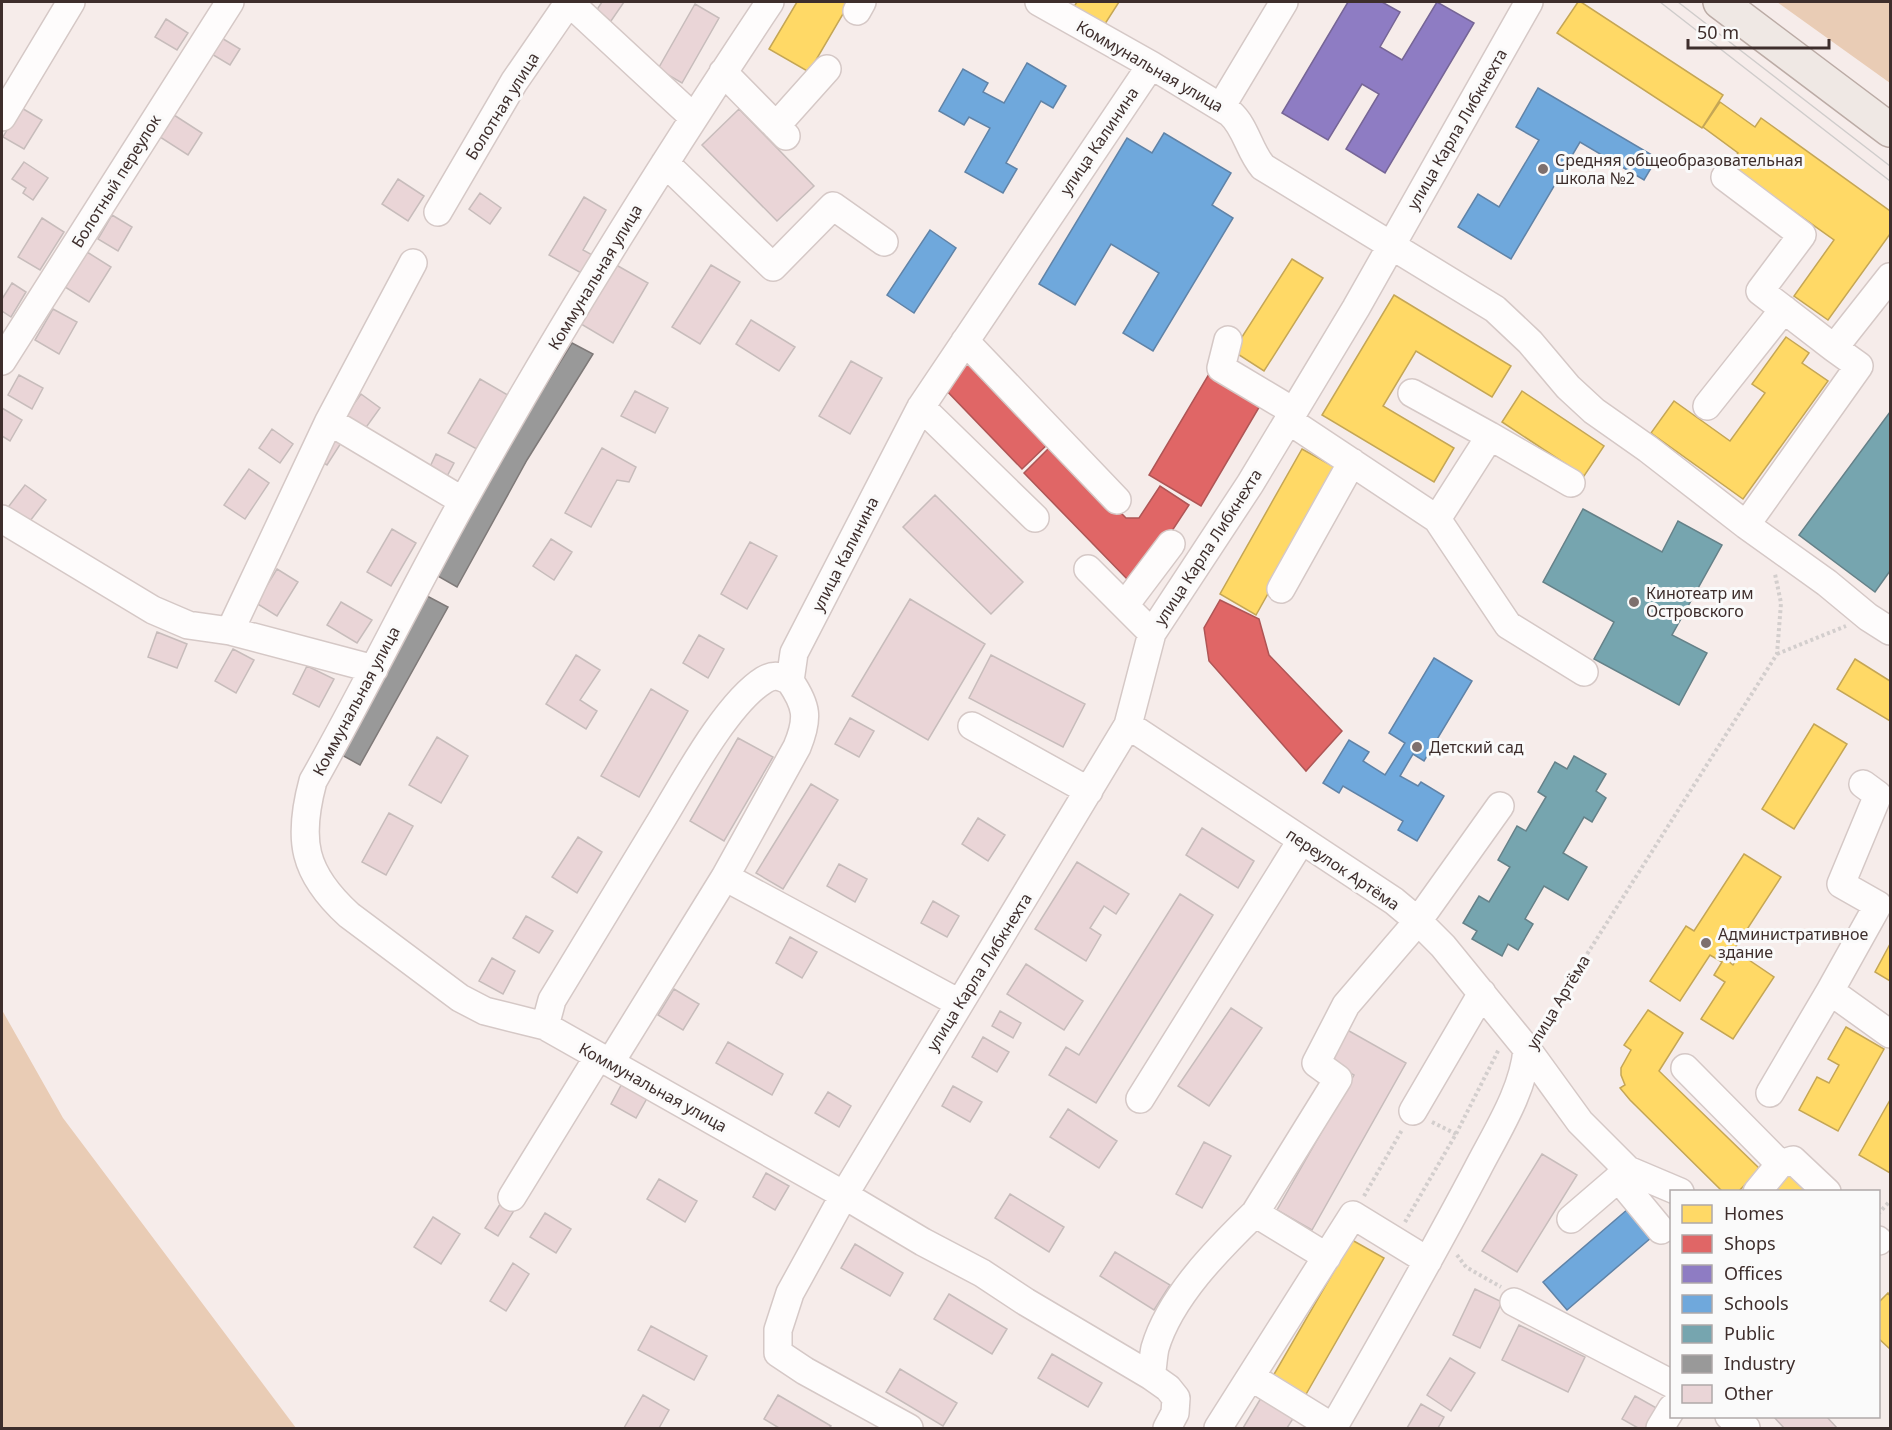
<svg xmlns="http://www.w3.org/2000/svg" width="1892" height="1430" viewBox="0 0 1892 1430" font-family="'Noto Sans',sans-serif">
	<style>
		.green { fill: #e9ccb5 }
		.homes { fill: #ffd966; stroke: #c5a655; stroke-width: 1.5 }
		.shops { fill: #e06666; stroke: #af5555; stroke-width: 1.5 }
		.offices { fill: #8e7cc3; stroke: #766596; stroke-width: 1.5 }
		.schools { fill: #6fa8dc; stroke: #6083a7; stroke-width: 1.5 }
		.public { fill: #76a5af; stroke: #658188; stroke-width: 1.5 }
		.industry { fill: #999; stroke: #7e7978; stroke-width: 1.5 }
		.building { fill: #ead5d7; stroke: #c7bcbb; stroke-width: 1.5 }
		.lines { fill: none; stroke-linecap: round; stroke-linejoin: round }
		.minor-casing { stroke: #d5c8c6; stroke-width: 30 }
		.major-casing { stroke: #bbaba5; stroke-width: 36 }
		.path { stroke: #d3cecd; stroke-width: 4; stroke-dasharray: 3 3; stroke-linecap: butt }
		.minor { stroke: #fefcfc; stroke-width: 27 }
		.major { stroke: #efe8e4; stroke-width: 33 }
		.tram { stroke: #cfcccb; stroke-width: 1.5 }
		.poi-dot { fill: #7e706e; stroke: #fafafa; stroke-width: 2 }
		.labels { text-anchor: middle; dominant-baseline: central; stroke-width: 6; stroke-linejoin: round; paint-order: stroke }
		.street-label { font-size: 16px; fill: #3e2e2c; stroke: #fafafa }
		.poi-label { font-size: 16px; fill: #3e2e2c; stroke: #fafafa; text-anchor: start }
	</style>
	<rect width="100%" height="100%" fill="#f6ecea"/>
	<!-- green -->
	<path class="green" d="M 1777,2 L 1890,2 L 1890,83 Z
		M 2,1010 L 63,1118 L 296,1428 L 2,1428 Z"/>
	<!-- homes -->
	<path class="homes" d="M 797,2 L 850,2 L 809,72 L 769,49 Z
		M 1077,2 L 1119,2 L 1103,27 L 1073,8 Z
		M 1578,2 L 1581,2 L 1723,95 L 1702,128 L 1557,33 Z
		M 1720,102 L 1755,127 L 1761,118 L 1890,211 L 1890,234 L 1828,320 L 1794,296 L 1834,240 L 1729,165 L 1738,153 L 1703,127 Z
		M 1292,259 L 1323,278 L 1264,371 L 1233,351 Z
		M 1394,295 L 1511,366 L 1492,397 L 1416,351 L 1383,406 L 1454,448 L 1434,482 L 1322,415 Z
		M 1786,337 L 1809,353 L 1802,363 L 1828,381 L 1743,499 L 1651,433 L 1674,401 L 1730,441 L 1765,393 L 1752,384 Z
		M 1522,391 L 1604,446 L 1584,476 L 1502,422 Z
		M 1302,449 L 1338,469 L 1256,615 L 1220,594 Z
		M 1855,659 L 1890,681 L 1890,721 L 1837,689 Z
		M 1814,724 L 1847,744 L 1794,829 L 1762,809 Z
		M 1744,854 L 1781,877 L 1727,960 L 1733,965 L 1740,954 L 1774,977 L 1733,1039 L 1701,1019 L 1725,982 L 1714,975 L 1722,962 L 1710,955 L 1680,1001 L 1650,981 L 1686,926 L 1694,931 Z
		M 1890,944 L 1890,981 L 1875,972 Z
		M 1648,1010 L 1683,1033 L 1659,1071 L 1760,1169 L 1738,1192 L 1723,1192 L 1630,1100 L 1620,1088 L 1625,1085 L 1621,1075 L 1621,1068 L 1631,1050 L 1624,1045 Z
		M 1846,1027 L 1884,1049 L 1838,1131 L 1799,1110 L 1817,1077 L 1829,1083 L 1839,1065 L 1828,1059 Z
		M 1890,1100 L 1890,1173 L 1859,1155 Z
		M 1789,1173 L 1808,1192 L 1772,1192 Z
		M 1352,1240 L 1384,1258 L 1305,1396 L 1273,1376 Z
		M 1888,1293 L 1890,1296 L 1890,1349 L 1878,1338 L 1878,1303 Z"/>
	<!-- shops -->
	<path class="shops" d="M 971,359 L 1050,442 L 1022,469 L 942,386 Z
		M 1209,374 L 1261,404 L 1201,506 L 1149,475 Z
		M 1053,444 L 1126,518 L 1139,518 L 1160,486 L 1189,505 L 1162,546 L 1128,580 L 1024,473 Z
		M 1220,600 L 1259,619 L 1269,655 L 1342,731 L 1306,771 L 1209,661 L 1204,628 Z"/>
	<!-- offices -->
	<path class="offices" d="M 1348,2 L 1382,2 L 1400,12 L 1380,47 L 1402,60 L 1437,2 L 1474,23 L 1385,173 L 1346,149 L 1379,94 L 1362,84 L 1328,140 L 1282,113 Z"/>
	<!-- schools -->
	<path class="schools" d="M 1027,63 L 1066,86 L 1053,108 L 1041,101 L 1006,163 L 1017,169 L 1003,193 L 965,172 L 990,128 L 969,117 L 964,125 L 939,111 L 963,69 L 988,83 L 983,92 L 1004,103 Z
		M 1538,88 L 1657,158 L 1644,180 L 1580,142 L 1511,259 L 1458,227 L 1478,194 L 1499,207 L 1539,140 L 1516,127 Z
		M 1164,133 L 1231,173 L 1212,205 L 1233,218 L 1153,351 L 1123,333 L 1159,273 L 1111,244 L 1075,305 L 1039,284 L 1127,138 L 1152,153 Z
		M 930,230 L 956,248 L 914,313 L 887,295 Z
		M 1434,658 L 1472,681 L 1424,761 L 1413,754 L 1400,776 L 1418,786 L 1421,782 L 1444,796 L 1417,841 L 1398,830 L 1403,821 L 1343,786 L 1339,793 L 1323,783 L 1349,740 L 1369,752 L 1363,761 L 1385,775 L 1405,743 L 1389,733 Z
		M 1628,1209 L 1652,1237 L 1567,1310 L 1543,1282 Z"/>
	<!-- public -->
	<path class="public" d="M 1890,412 L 1890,571 L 1875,592 L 1799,535 Z
		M 1583,509 L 1662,552 L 1678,521 L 1722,545 L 1672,635 L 1707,653 L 1679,705 L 1594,659 L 1614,622 L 1543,582 Z
		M 1574,756 L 1606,774 L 1596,791 L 1606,798 L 1592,822 L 1584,817 L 1563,853 L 1587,867 L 1568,900 L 1544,886 L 1525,919 L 1533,924 L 1518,950 L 1508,944 L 1502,956 L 1472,939 L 1477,931 L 1463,923 L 1479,896 L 1489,902 L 1510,867 L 1498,860 L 1517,826 L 1526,831 L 1546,797 L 1538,792 L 1555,762 L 1567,769 Z"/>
	<!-- industry -->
	<path class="industry" d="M 572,343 L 593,354 L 527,460 L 457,587 L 436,575 L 506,449 Z
		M 427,596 L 448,607 L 360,765 L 340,754 Z"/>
	<!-- building -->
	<path class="building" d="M 602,2 L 624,2 L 611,21 L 596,11 Z
		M 695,4 L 719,18 L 682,83 L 658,69 Z
		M 166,19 L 188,33 L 177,50 L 155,37 Z
		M 220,37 L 240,49 L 230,65 L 210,53 Z
		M 20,107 L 42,120 L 24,149 L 3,137 Z
		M 739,109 L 814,186 L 777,221 L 702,145 Z
		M 174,115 L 202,133 L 188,155 L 160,137 Z
		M 24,162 L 48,178 L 33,200 L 23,193 L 26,188 L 12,179 Z
		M 398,179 L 424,196 L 408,221 L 382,204 Z
		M 480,193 L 501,208 L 490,224 L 469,209 Z
		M 584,197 L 606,210 L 583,250 L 594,256 L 583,274 L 549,255 Z
		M 112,215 L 132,227 L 118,251 L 98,239 Z
		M 42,218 L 64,232 L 40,270 L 18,257 Z
		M 87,252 L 111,267 L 89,302 L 65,287 Z
		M 611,262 L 648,283 L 613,343 L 576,321 Z
		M 711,265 L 740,282 L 700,344 L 672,327 Z
		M 12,283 L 26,292 L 11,317 L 2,311 L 2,299 Z
		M 53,309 L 77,322 L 59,354 L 35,340 Z
		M 751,320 L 795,347 L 779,371 L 736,344 Z
		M 851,361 L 882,378 L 850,434 L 819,416 Z
		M 19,375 L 43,388 L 32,409 L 8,395 Z
		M 480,379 L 513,398 L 482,452 L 448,433 Z
		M 635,391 L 668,408 L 655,433 L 621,416 Z
		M 361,394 L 380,408 L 362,433 L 343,419 Z
		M 2,408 L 22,420 L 10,441 L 2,436 Z
		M 272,429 L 293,444 L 280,463 L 259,448 Z
		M 328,435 L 341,443 L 327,465 L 314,457 Z
		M 602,448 L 636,467 L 629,482 L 617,480 L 591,527 L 565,513 Z
		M 436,454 L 454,463 L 445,480 L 428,471 Z
		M 249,469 L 269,483 L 245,519 L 224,505 Z
		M 25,485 L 46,500 L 27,525 L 6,510 Z
		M 935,495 L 1023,582 L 991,614 L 903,527 Z
		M 392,529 L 416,543 L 391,586 L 367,572 Z
		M 551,539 L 572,552 L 554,580 L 533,566 Z
		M 750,542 L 777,556 L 747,609 L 721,594 Z
		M 277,569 L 298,582 L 277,616 L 256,603 Z
		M 910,599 L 985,644 L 928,740 L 852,696 Z
		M 341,602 L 372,620 L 357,643 L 327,625 Z
		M 157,632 L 187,644 L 177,668 L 148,657 Z
		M 699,635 L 724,649 L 708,678 L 683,663 Z
		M 233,649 L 254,660 L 236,693 L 215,681 Z
		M 576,655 L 600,670 L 580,700 L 597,711 L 586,729 L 546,704 Z
		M 991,655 L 1085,704 L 1063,747 L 969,698 Z
		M 307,666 L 334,679 L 319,707 L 293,694 Z
		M 651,689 L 688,711 L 639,797 L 601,776 Z
		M 850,718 L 874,731 L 859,757 L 835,744 Z
		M 437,737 L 468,756 L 441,803 L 409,785 Z
		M 738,738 L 773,757 L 724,841 L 690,821 Z
		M 811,784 L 838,800 L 783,889 L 756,873 Z
		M 389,813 L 413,826 L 386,875 L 362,862 Z
		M 978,818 L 1005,835 L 988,861 L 962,844 Z
		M 1202,828 L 1254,861 L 1238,888 L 1186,855 Z
		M 578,837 L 602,852 L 577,893 L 552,877 Z
		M 1077,862 L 1129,894 L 1116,914 L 1104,906 L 1090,928 L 1101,935 L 1086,961 L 1035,929 Z
		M 839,864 L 867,879 L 855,902 L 827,886 Z
		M 1180,894 L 1213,915 L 1096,1103 L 1049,1075 L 1066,1047 L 1079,1055 Z
		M 933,901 L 959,916 L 947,937 L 921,923 Z
		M 526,916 L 553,931 L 539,953 L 513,938 Z
		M 790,937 L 817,952 L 802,978 L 776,963 Z
		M 492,958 L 515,971 L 503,994 L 479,981 Z
		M 1026,964 L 1083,1001 L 1064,1030 L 1007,994 Z
		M 674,989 L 699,1004 L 683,1030 L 658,1015 Z
		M 1231,1008 L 1262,1028 L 1209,1106 L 1178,1086 Z
		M 1000,1011 L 1021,1023 L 1013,1038 L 992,1026 Z
		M 1342,1027 L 1406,1063 L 1312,1230 L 1277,1210 L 1354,1075 L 1324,1058 Z
		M 983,1037 L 1009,1052 L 997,1072 L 972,1057 Z
		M 728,1042 L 783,1074 L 772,1095 L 716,1063 Z
		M 625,1078 L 650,1093 L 636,1118 L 611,1104 Z
		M 953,1086 L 982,1102 L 970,1122 L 942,1106 Z
		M 828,1092 L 851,1106 L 839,1127 L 815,1113 Z
		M 1068,1109 L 1117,1141 L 1099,1168 L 1050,1137 Z
		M 1204,1142 L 1231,1156 L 1202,1208 L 1176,1194 Z
		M 1542,1154 L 1577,1175 L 1517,1272 L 1482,1251 Z
		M 766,1173 L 789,1186 L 775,1210 L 753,1197 Z
		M 659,1179 L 697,1201 L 685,1222 L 647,1199 Z
		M 1010,1194 L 1064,1227 L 1049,1252 L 995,1218 Z
		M 502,1201 L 515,1209 L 498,1236 L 485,1228 Z
		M 545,1213 L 571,1229 L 556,1253 L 530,1237 Z
		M 433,1217 L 460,1234 L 441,1264 L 414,1247 Z
		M 855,1244 L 903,1273 L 890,1296 L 841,1268 Z
		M 1115,1252 L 1170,1285 L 1154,1310 L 1100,1276 Z
		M 513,1263 L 529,1274 L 506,1311 L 490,1301 Z
		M 1475,1289 L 1502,1302 L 1480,1348 L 1453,1335 Z
		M 949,1294 L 1007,1329 L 992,1354 L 934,1319 Z
		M 1519,1325 L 1585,1357 L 1568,1392 L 1502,1360 Z
		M 651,1326 L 707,1356 L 694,1380 L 638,1350 Z
		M 1052,1354 L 1102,1383 L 1088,1407 L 1038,1378 Z
		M 1450,1358 L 1475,1373 L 1451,1411 L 1427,1395 Z
		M 900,1369 L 957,1403 L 943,1426 L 886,1392 Z
		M 643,1395 L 669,1410 L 659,1428 L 624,1428 Z
		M 778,1395 L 831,1426 L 829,1428 L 779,1428 L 764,1419 Z
		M 1635,1396 L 1660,1410 L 1649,1428 L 1638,1428 L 1622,1419 Z
		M 1261,1398 L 1294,1417 L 1287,1428 L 1243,1428 Z
		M 1421,1404 L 1444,1417 L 1438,1428 L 1407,1428 Z
		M 1773,1416 L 1826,1416 L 1837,1428 L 1784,1428 Z"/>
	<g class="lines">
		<defs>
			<path id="minor" d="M 770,2 C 662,164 558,330 463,501 C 411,594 365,689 313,781 C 297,840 303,873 349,915 L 460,998 L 485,1011 L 545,1026 L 844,1195 L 923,1242 L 982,1273 L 1026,1302 L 1151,1376 L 1168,1388 L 1176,1398 L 1175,1413 L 1167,1428
				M 1039,2 L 1151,65 L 1230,113 C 1246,127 1249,151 1263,167 L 1495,309 L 1530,342 L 1568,387 L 1594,411 L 1648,449 L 1746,525 L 1827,583 L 1868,617 L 1890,631
				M 857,11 L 862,2
				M 723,72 L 786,136
				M 1221,107 L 1284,2
				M 2,117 L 71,2
				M 776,126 L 827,69
				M 665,163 L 773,267 L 833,206 L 884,242
				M 1725,177 L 1802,235 L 1760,291 L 1834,348
				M 438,212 L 514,82 L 569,2 L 693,117
				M 1228,340 L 1221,368 L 1293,411
				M 965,341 L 1117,500
				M 2,361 L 230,2
				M 1412,393 L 1490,436
				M 1707,406 L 1784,309
				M 921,407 L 1035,518
				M 1288,420 L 1437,519 L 1490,436 L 1571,483
				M 329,421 L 463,501
				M 2,519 L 153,610 L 188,625 L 230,631 L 374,669
				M 1437,519 L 1508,625 L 1584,672
				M 1746,525 L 1859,366 L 1834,348 L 1890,277
				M 1088,569 L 1152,633
				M 1281,589 L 1352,462
				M 1125,605 L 1171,544
				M 230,631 L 329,421 L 413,263
				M 1128,725 L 1394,901 L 1418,921 L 1443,946 L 1527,1049 L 1580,1122 L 1628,1170 L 1680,1192
				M 972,726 L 1089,791
				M 1863,784 L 1878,795 L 1841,884 L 1878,905 L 1830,991 L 1890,1034
				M 725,877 L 959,1003
				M 545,1026 L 552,1000 C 589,940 625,879 662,819 C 685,781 727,703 764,680 C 774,674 780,676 790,681
				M 610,1063 L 725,877 L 797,747 C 809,718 807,706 790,681 L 794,653 L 921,407 L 1151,65
				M 1685,1068 L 1780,1164 L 1757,1192
				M 1770,1093 L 1830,991
				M 1140,1099 L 1301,841
				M 1413,1111 L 1482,993
				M 1780,1164 L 1793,1160 L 1827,1192
				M 1618,1178 L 1661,1230
				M 512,1197 L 598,1057
				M 1571,1219 L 1628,1170
				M 1878,1240 L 1879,1241
				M 1327,1257 L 1255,1213 L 1338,1079 L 1316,1063 L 1346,1005 L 1418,921 L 1500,806
				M 1514,1302 L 1672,1384
				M 1151,1376 C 1153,1367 1153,1357 1155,1348 C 1170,1297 1218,1249 1255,1213
				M 1251,1377 L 1334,1428
				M 1729,1416 L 1746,1428
				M 909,1428 L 805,1371 L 778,1353 L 778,1330 L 790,1293 L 844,1195 L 1128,725 L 1152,633 L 1250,484 L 1356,308 L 1529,2
				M 1218,1428 L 1353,1215 L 1428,1261
				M 1333,1428 C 1382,1343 1431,1257 1477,1170 C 1496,1133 1524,1090 1527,1049
				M 1660,1428 L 1672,1408"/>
			<path id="major" d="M 1720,2 L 1890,130"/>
		</defs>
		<!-- minor casing -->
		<use href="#minor" class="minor-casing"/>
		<!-- major casing -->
		<use href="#major" class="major-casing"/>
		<!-- path -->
		<path class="path" d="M 1777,654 L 1846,626
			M 1539,1030 L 1777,654 L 1781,603 L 1775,574
			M 1432,1122 L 1456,1134
			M 1364,1196 L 1402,1130
			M 1878,1214 L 1890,1201
			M 1405,1222 L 1456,1134 L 1499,1049
			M 1457,1255 L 1466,1267 L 1501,1287"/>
		<!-- minor -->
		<use href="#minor" class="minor"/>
		<!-- major -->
		<use href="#major" class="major"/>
		<!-- tram -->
		<path class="tram" d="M 1660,2 L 1890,181
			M 1678,2 L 1890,166"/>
	</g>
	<!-- markers -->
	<g class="poi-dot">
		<circle cx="1543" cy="169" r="6"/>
		<circle cx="1634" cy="602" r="6"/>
		<circle cx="1417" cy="747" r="6"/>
		<circle cx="1706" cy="943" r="6"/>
	</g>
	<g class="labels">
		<!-- street labels -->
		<g class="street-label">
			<text transform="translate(1150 66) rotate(30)">Коммунальная улица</text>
			<text transform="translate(502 106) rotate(-58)">Болотная улица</text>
			<text transform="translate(1457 129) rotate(-60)">улица Карла Либкнехта</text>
			<text transform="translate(1099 141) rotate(-56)">улица Калинина</text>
			<text transform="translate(116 181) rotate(-58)">Болотный переулок</text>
			<text transform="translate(595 277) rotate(-59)">Коммунальная улица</text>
			<text transform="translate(1208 547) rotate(-57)">улица Карла Либкнехта</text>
			<text transform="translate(845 554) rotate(-63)">улица Калинина</text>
			<text transform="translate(356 701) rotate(-62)">Коммунальная улица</text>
			<text transform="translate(1343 869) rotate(34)">переулок Артёма</text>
			<text transform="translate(979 972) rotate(-58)">улица Карла Либкнехта</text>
			<text transform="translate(1558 1002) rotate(-59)">улица Артёма</text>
			<text transform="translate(653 1087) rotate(29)">Коммунальная улица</text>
		</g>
		<!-- poi labels -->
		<g class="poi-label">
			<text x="1555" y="160">Средняя общеобразовательная<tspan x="1555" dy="18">школа №2</tspan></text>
			<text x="1646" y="593">Кинотеатр им<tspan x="1646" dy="18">Островского</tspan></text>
			<text x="1429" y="747">Детский сад</text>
			<text x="1718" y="934">Административное<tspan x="1718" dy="18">здание</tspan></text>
		</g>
	</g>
	<!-- border -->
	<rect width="1892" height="1430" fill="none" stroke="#3e2e2c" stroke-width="6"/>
	<!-- legend -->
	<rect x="1670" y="1190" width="210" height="228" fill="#fafafa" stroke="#afa8a8" stroke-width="1.5"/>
	<rect x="1682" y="1205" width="30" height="18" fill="#ffd966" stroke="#afa8a8" stroke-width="1.5"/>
	<text x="1724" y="1220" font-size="18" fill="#3e2e2c">Homes</text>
	<rect x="1682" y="1235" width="30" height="18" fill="#e06666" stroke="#afa8a8" stroke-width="1.5"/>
	<text x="1724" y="1250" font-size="18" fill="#3e2e2c">Shops</text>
	<rect x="1682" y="1265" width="30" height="18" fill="#8e7cc3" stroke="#afa8a8" stroke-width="1.5"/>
	<text x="1724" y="1280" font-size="18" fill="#3e2e2c">Offices</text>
	<rect x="1682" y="1295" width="30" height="18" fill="#6fa8dc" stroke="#afa8a8" stroke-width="1.5"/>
	<text x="1724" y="1310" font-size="18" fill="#3e2e2c">Schools</text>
	<rect x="1682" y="1325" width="30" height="18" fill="#76a5af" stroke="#afa8a8" stroke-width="1.5"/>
	<text x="1724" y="1340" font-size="18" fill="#3e2e2c">Public</text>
	<rect x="1682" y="1355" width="30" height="18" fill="#999999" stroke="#afa8a8" stroke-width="1.5"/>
	<text x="1724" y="1370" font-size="18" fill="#3e2e2c">Industry</text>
	<rect x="1682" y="1385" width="30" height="18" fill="#ead5d7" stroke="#afa8a8" stroke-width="1.5"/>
	<text x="1724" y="1400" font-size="18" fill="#3e2e2c">Other</text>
	<!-- scale -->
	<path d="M1688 39v9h141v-9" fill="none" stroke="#3e2e2c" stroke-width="3"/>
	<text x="1697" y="39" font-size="18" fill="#3e2e2c" stroke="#fafafa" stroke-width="4.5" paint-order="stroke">50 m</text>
</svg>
